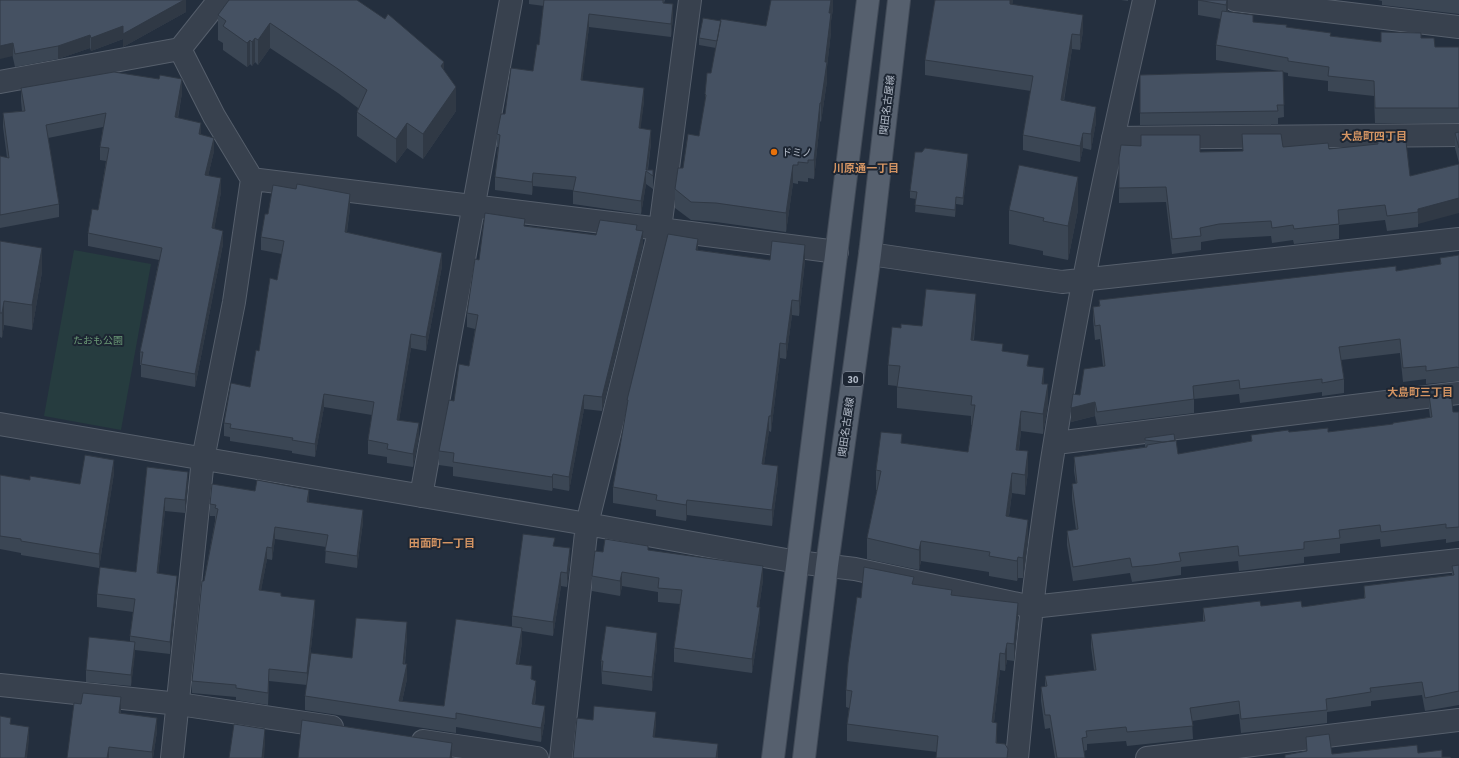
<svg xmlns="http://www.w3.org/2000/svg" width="1459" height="758" viewBox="0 0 1459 758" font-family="'IBM Plex Sans','Noto Sans JP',sans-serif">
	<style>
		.park { fill: #263c3f }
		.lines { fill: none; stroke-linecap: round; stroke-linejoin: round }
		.minor-casing { stroke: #565f6c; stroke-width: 24 }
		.major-casing { stroke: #414a57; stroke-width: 24 }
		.minor { stroke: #38414e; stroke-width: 22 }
		.major { stroke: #56606e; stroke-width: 22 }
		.wall { fill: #3b4654 }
		.shaded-wall { fill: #303945 }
		.building { fill: #455162; stroke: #303945 }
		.food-dot { fill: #e8710a; stroke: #1d2633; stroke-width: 1.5 }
		.labels { text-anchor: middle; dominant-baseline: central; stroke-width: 4; stroke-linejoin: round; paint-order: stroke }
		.shield { fill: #1d2633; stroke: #878f9c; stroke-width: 1 }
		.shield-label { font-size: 9px; font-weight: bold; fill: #b4bcc9 }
		.street-label { font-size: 10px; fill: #b4bcc9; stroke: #1d2633 }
		.poi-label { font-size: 10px; fill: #b4bcc9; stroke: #1d2633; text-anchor: start }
		.park-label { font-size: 10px; fill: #6b9a76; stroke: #1d2633 }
		.neighbourhood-label { font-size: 11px; font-weight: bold; fill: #d59563; stroke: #1d2633 }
	</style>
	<rect width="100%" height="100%" fill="#242f3e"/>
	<!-- park -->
	<path class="park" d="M 74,250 L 151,264 L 121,430 L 44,416 Z"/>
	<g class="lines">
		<defs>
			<path id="minor" d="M 1235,0 L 1459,27
				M 180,49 L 214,116 L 252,179 L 660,229 L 837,252
				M 0,82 L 180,49 L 219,0
				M 1113,138 L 1459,135
				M 870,254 L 1062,282 L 1459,239
				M 0,424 L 587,524 L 797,562 L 855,569 L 1032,607 L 1459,560
				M 1056,443 L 1459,393
				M 421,496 L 511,0
				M 0,685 L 179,704 L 332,727
				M 423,741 L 537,758
				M 172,758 L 203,459 L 234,302 L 252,179
				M 561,758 L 587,524 L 660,229 L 690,0
				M 1017,758 C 1022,708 1026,658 1032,608 C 1055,403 1098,201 1144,0
				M 1147,758 L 1459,720"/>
			<path id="major" d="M 773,758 L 868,0
				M 804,758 L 827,565 L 870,254 L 899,0"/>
		</defs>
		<!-- minor casing -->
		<use href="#minor" class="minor-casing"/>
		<!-- major casing -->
		<use href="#major" class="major-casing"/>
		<!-- minor -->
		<use href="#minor" class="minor"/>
		<!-- major -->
		<use href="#major" class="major"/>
	</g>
	<!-- wall -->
	<path class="wall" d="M 0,0 L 186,0 L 186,12 L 123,47 L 123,39 L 91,51 L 90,48 L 58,59 L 15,67 Z
		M 229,0 L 444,71 L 456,111 L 423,159 L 407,148 L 396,163 L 357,136 L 357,112 L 358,108 L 338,93 L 270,48 L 258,65 L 255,62 L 252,66 L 250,64 L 247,67 L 223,50 L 223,43 L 218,40 L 218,15 Z
		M 529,0 L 665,0 L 664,3 L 673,17 L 671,37 L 589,27 L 582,80 L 644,101 L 640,129 L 651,143 L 648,170 L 653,170 L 653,189 L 646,184 L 641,214 L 573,204 L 573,190 L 533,186 L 532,195 L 495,190 L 495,177 L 498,147 L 497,147 L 497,134 L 505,114 L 533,71 L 539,45 L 544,6 L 529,4 Z
		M 833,0 L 833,9 L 831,21 L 831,32 L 827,67 L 827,81 L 821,122 L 820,121 L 814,179 L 808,178 L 808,182 L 798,181 L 798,184 L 793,183 L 786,232 L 716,222 L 691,220 L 675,208 L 675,189 L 683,168 L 699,136 L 705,105 L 705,94 L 711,73 L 716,48 L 699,45 L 699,38 L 721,21 L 766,26 Z
		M 935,0 L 1013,0 L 1012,5 L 1083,31 L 1080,50 L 1072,49 L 1064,101 L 1096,122 L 1091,150 L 1083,148 L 1080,162 L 1023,150 L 1023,135 L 1031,91 L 925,75 L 925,60 Z
		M 1121,0 L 1128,0 L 1128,1 Z
		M 1198,0 L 1228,0 L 1228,12 L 1253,22 L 1287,27 L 1331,36 L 1381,42 L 1421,38 L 1435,47 L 1459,47 L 1459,123 L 1375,123 L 1374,96 L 1328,91 L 1328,81 L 1288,76 L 1288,73 L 1283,72 L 1284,117 L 1278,118 L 1278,124 L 1140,125 L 1140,75 L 1279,71 L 1216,60 L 1216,45 L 1221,19 L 1198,15 Z
		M 1378,0 L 1459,0 L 1459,14 L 1382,5 L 1382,1 Z
		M 21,88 L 182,93 L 178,118 L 201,135 L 214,151 L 208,176 L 221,192 L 214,229 L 223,244 L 195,387 L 141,377 L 141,365 L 140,365 L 140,352 L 159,260 L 88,246 L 88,233 L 98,210 L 106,161 L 100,160 L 100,147 L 103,127 L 48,138 L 59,204 L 59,217 L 0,228 L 0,156 L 7,158 L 3,127 L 3,113 L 22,111 L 21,101 Z
		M 1459,132 L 1459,163 L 1455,148 L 1455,133 Z
		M 1377,133 L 1410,176 L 1459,164 L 1418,224 L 1418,227 L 1387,231 L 1385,220 L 1339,225 L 1339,239 L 1294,244 L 1293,240 L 1272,243 L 1271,236 L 1219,239 L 1201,242 L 1201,250 L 1172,254 L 1166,202 L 1119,203 L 1119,158 L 1200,152 L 1243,151 L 1242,134 L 1283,147 L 1329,149 L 1377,144 Z
		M 968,161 L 963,205 L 956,204 L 955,217 L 915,212 L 916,199 L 910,198 L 910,191 Z
		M 350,208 L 347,232 L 442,266 L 426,351 L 411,348 L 399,420 L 419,437 L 413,467 L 387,463 L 387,457 L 368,454 L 368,440 L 372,415 L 324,407 L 315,457 L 292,453 L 292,451 L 230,441 L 230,437 L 224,436 L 224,423 L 250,387 L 277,280 L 282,254 L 261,250 L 261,237 Z
		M 1009,210 L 1078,210 L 1068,260 L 1043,255 L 1043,251 L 1009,244 Z
		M 525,226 L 596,235 L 637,230 L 643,245 L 602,411 L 584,409 L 569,491 L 553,488 L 552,491 L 453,476 L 453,467 L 439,465 L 439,451 L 454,401 L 469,366 L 475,329 L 467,327 L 467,313 L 479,260 Z
		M 0,241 L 42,272 L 32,330 L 4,325 L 2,338 L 0,337 Z
		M 698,250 L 770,260 L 805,261 L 799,316 L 792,315 L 786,359 L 780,358 L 771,432 L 769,431 L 764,464 L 778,481 L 772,526 L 687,515 L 686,521 L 656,516 L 656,510 L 613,503 L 613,487 L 627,409 L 627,400 Z
		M 1459,255 L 1459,381 L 1457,381 L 1426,384 L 1426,379 L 1403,382 L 1400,353 L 1341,360 L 1344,379 L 1344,393 L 1322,396 L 1322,392 L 1240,403 L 1239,394 L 1194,399 L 1194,413 L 1097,425 L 1095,416 L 1071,422 L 1080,395 L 1103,366 L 1100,339 L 1095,340 L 1093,320 L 1093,307 L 1099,306 L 1099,300 L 1396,271 L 1440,264 L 1440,258 Z
		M 976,314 L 974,340 L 1003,351 L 1029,366 L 1044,384 L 1048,405 L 1043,434 L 1021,431 L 1019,450 L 1028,472 L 1025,495 L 1012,493 L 1009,516 L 1028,540 L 1023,578 L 1018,578 L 1017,581 L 989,576 L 989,572 L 921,561 L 919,570 L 867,559 L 867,538 L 877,490 L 876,490 L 876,470 L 902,443 L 968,452 L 972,425 L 971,425 L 971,416 L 897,408 L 897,386 L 888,385 L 888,365 L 922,326 Z
		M 1429,395 L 1453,412 L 1459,412 L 1459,541 L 1446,543 L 1446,539 L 1381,547 L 1380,539 L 1340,544 L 1340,553 L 1304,557 L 1304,563 L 1239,571 L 1238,561 L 1181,567 L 1181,575 L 1132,582 L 1130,573 L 1073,581 L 1067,545 L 1067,531 L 1076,530 L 1072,499 L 1072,484 L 1076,484 L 1074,471 L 1074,457 L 1145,447 L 1145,438 L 1174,434 L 1178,454 L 1251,441 L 1251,435 L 1289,432 L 1328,432 L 1393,424 L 1430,417 L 1429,409 Z
		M 147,467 L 188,485 L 185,513 L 165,511 L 158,574 L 177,589 L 170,654 L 135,650 L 131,686 L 86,682 L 86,670 L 130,642 L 130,636 L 133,612 L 97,607 L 97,594 L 136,572 Z
		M 114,473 L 99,568 L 21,555 L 21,553 L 0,549 L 0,475 L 30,480 L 80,484 Z
		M 309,502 L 363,522 L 357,568 L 325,563 L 326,547 L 275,539 L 272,560 L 267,559 L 261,590 L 281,596 L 315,612 L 307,685 L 269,681 L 268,705 L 236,700 L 236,697 L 192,693 L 192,681 L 204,581 L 215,521 L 215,516 L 210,516 L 210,504 Z
		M 555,546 L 570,562 L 567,587 L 561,586 L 553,636 L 522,631 L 522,642 L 519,664 L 532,680 L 536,695 L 535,704 L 545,720 L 541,742 L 456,727 L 456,733 L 305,710 L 305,696 L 352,658 L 407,637 L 405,664 L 407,679 L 402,702 L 444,706 L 512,626 L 512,616 Z
		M 648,550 L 763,580 L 759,607 L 760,621 L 752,673 L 674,662 L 674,648 L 680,604 L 658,602 L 658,592 L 622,586 L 620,596 L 592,591 L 592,576 L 603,552 Z
		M 1459,565 L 1459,705 L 1425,711 L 1422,695 L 1371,701 L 1371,706 L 1327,712 L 1327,723 L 1241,733 L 1239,714 L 1192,721 L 1193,739 L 1127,746 L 1126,741 L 1087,744 L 1087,750 L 1084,751 L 1085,758 L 1055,758 L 1050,728 L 1045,729 L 1041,701 L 1041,687 L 1045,687 L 1045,676 L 1094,670 L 1091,647 L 1091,634 L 1203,621 L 1203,608 L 1261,606 L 1302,607 L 1364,598 L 1364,586 L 1452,575 L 1452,566 Z
		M 914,585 L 952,595 L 1018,620 L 1014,661 L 1007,660 L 1005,671 L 1000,670 L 994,722 L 997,740 L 997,743 L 1008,758 L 937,752 L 847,741 L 847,724 L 849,708 L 846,707 L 846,690 L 861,598 Z
		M 657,647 L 652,691 L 602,684 L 601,661 Z
		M 121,710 L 121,713 L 157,731 L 153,758 L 67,758 Z
		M 1306,737 L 1332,754 L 1418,753 L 1442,757 L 1451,758 L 1285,758 L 1285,755 L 1306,751 Z"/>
	<!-- shaded-wall -->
	<path class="shaded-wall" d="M 184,0 L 186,0 L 186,12 L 123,47 L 123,39 L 91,51 L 91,38 Z
		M 831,0 L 833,0 L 833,9 L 831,21 L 831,32 L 827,67 L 827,81 L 821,122 L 821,103 L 829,13 Z
		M 1010,0 L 1013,0 L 1010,20 Z
		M 1227,0 L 1228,0 L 1228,10 L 1226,20 L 1226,5 Z
		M 673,4 L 673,17 L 671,37 L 671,24 Z
		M 589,14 L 589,27 L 581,93 L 581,80 Z
		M 1083,15 L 1083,31 L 1080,50 L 1080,35 Z
		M 270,23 L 270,48 L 258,65 L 258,40 Z
		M 1072,34 L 1072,49 L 1061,116 L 1061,100 Z
		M 90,35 L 90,48 L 58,59 L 58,46 Z
		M 255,38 L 255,62 L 252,66 L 252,42 Z
		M 250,40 L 250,64 L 247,67 L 247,43 Z
		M 13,43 L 13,56 L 0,59 L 0,46 Z
		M 444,62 L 444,86 L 441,66 Z
		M 182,79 L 182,93 L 175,131 L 175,117 Z
		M 456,87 L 456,111 L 423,159 L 423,134 Z
		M 644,88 L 644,101 L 639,141 L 639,128 Z
		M 820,103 L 820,121 L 814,179 L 814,160 Z
		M 1096,107 L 1096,122 L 1091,150 L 1091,134 Z
		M 201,123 L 201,137 L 199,134 Z
		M 407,123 L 407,148 L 396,163 L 396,139 Z
		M 651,130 L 651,143 L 647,172 L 646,171 Z
		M 1083,133 L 1083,148 L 1080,162 L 1080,146 Z
		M 214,138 L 214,151 L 205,189 L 205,175 Z
		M 968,154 L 968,161 L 963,205 L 963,198 Z
		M 793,165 L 793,183 L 786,232 L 786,213 Z
		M 646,171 L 646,184 L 641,214 L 641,201 Z
		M 533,173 L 533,186 L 532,195 L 532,182 Z
		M 1078,177 L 1078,210 L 1068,260 L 1068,226 Z
		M 221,178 L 221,192 L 212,242 L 212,228 Z
		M 350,194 L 350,208 L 345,245 L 345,232 Z
		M 956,197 L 956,204 L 955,217 L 955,210 Z
		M 1459,198 L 1459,213 L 1418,224 L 1418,209 Z
		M 223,231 L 223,244 L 195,387 L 195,374 Z
		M 643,231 L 643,245 L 602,411 L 602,397 Z
		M 698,239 L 698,254 L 696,250 Z
		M 805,245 L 805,261 L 799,316 L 799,301 Z
		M 42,248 L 42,272 L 32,330 L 32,305 Z
		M 442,253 L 442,266 L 426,351 L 426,337 Z
		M 976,294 L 976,314 L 971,360 L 971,340 Z
		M 792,300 L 792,315 L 786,359 L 786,344 Z
		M 4,301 L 4,325 L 2,338 L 2,313 Z
		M 411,334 L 411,348 L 397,433 L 397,420 Z
		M 780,343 L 780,358 L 771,432 L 771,416 Z
		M 1044,368 L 1044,389 L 1042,384 Z
		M 1048,384 L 1048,405 L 1043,434 L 1043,414 Z
		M 324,394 L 324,407 L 315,457 L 315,444 Z
		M 584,395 L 584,409 L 569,491 L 569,477 Z
		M 1095,402 L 1095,416 L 1071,422 L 1071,408 Z
		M 1021,411 L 1021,431 L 1016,470 L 1016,450 Z
		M 769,416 L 769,431 L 762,479 L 762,464 Z
		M 419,423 L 419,437 L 413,467 L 413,454 Z
		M 1028,451 L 1028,472 L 1025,495 L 1025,475 Z
		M 114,460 L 114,473 L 99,568 L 99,554 Z
		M 778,466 L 778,481 L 772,526 L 772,510 Z
		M 188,472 L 188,485 L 185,513 L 185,500 Z
		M 1012,473 L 1012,493 L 1006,536 L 1006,516 Z
		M 553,474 L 553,488 L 552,491 L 552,477 Z
		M 309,490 L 309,502 L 307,514 L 307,502 Z
		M 165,498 L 165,511 L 157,586 L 157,573 Z
		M 687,500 L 687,515 L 686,521 L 686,505 Z
		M 363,510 L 363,522 L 357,568 L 357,556 Z
		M 1028,520 L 1028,540 L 1023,578 L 1023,558 Z
		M 275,527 L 275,539 L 272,560 L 272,548 Z
		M 921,541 L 921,561 L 919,570 L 919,550 Z
		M 267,547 L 267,559 L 259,602 L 259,590 Z
		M 570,548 L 570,562 L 567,587 L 567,573 Z
		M 1018,557 L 1018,578 L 1017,581 L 1017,561 Z
		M 763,566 L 763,580 L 757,621 L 757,607 Z
		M 561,572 L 561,586 L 553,636 L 553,622 Z
		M 622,572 L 622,586 L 620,596 L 620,581 Z
		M 177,576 L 177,589 L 170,654 L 170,642 Z
		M 315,600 L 315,612 L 307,685 L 307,673 Z
		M 1018,603 L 1018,620 L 1014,661 L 1014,644 Z
		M 760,607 L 760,621 L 752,673 L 752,659 Z
		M 407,622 L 407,637 L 403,678 L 403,664 Z
		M 522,628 L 522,642 L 516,678 L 516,664 Z
		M 657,633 L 657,647 L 652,691 L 652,677 Z
		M 135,642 L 135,654 L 131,686 L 131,675 Z
		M 1007,643 L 1007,660 L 1005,671 L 1005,654 Z
		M 1000,653 L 1000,670 L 992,739 L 992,722 Z
		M 407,664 L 407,679 L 400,710 L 399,701 Z
		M 532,666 L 532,680 L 531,679 Z
		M 269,669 L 269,681 L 268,705 L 268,693 Z
		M 536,681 L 536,695 L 532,718 L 532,704 Z
		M 121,697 L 121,710 L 119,725 L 119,713 Z
		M 545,706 L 545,720 L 541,742 L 541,728 Z
		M 656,712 L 656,727 L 653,752 L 653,737 Z
		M 157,718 L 157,731 L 153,758 L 152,758 L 152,752 Z
		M 997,723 L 997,740 L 996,758 L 996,743 Z
		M 29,727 L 29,740 L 27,758 L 25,758 Z
		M 265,729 L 265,746 L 264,758 L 262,758 Z
		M 452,743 L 452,758 L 450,758 Z
		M 718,744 L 718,758 L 716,758 Z
		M 109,747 L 109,758 L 107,758 Z"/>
	<!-- building -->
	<path class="building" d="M 0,0 L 184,0 L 123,34 L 123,26 L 91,38 L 90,35 L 58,46 L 15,54 L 13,43 L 0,46 Z
		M 229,0 L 357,0 L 385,19 L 388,14 L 444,62 L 441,66 L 456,87 L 423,134 L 407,123 L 396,139 L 357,112 L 367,90 L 338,69 L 270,23 L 258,40 L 255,38 L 252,42 L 250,40 L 247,43 L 223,26 L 226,21 L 218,15 Z
		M 544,0 L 663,0 L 663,3 L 673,4 L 671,24 L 589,14 L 581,80 L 644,88 L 639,128 L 651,130 L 646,170 L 653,170 L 653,176 L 646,171 L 641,201 L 573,191 L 576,177 L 533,173 L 532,182 L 495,177 L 500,135 L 497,134 L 501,114 L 505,114 L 511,68 L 533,71 L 537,44 L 539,45 Z
		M 771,0 L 831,0 L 829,13 L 831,13 L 825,62 L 827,62 L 821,103 L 820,103 L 814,160 L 808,160 L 808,163 L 798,162 L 798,165 L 793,165 L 786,213 L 716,203 L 691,202 L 675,189 L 678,168 L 683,168 L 688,134 L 699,136 L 706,95 L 705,94 L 707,73 L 711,73 L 721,19 L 766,26 Z
		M 935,0 L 1010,0 L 1010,4 L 1083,15 L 1080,35 L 1072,34 L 1061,100 L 1096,107 L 1091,134 L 1083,133 L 1080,146 L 1023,135 L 1033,76 L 925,60 Z
		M 1198,0 L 1227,0 L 1226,5 Z
		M 1222,11 L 1253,15 L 1253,22 L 1287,25 L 1286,27 L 1331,33 L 1330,36 L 1381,42 L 1381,32 L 1421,33 L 1421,38 L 1434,38 L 1435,47 L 1459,47 L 1459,108 L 1375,108 L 1374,81 L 1328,76 L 1329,67 L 1288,61 L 1288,58 L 1216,45 Z
		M 703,18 L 721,21 L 717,41 L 699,38 Z
		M 1283,71 L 1284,105 L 1277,105 L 1278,111 L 1140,113 L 1140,75 Z
		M 114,72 L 159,79 L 160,75 L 182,79 L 175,117 L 201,123 L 199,134 L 214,138 L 205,175 L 221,178 L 212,228 L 223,231 L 195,374 L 141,364 L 143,352 L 140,352 L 162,248 L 88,233 L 92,209 L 98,210 L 109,148 L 100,147 L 106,113 L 46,125 L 59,204 L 0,215 L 0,156 L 9,158 L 3,113 L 25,111 L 21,88 Z
		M 1459,132 L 1459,148 L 1455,133 Z
		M 1377,133 L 1405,133 L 1410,176 L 1459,164 L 1459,198 L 1418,209 L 1418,212 L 1387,216 L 1385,205 L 1338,210 L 1339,224 L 1294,229 L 1293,225 L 1272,228 L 1271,221 L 1219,224 L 1200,228 L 1201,236 L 1172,239 L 1166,187 L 1119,188 L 1119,158 L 1121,145 L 1141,146 L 1141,135 L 1200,135 L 1200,152 L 1243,151 L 1242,134 L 1281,134 L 1283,147 L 1328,143 L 1329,149 L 1378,144 Z
		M 925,148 L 968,154 L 963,198 L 956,197 L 955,210 L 915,205 L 917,192 L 910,191 L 915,152 L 922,152 Z
		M 1019,165 L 1078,177 L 1068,226 L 1043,221 L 1044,218 L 1009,210 Z
		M 297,184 L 350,194 L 345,232 L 442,253 L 426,337 L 411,334 L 397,420 L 419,423 L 413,454 L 387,449 L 388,444 L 368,440 L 374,402 L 324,394 L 315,444 L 292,440 L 293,438 L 230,428 L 231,424 L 224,423 L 231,383 L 250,387 L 256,350 L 259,351 L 270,278 L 277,280 L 284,241 L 261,237 L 265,214 L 268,214 L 273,185 L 296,189 Z
		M 485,213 L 525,219 L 524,226 L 596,235 L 600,220 L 637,225 L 636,230 L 643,231 L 602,397 L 584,395 L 569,477 L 553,474 L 552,477 L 453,462 L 454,453 L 439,451 L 449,400 L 454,401 L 459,364 L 469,366 L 478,315 L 467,313 L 475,259 L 479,260 Z
		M 668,234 L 698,239 L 696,250 L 770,260 L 772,241 L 805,245 L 799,301 L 792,300 L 786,344 L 780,343 L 771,416 L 769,416 L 762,464 L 778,466 L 772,510 L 687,500 L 686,505 L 656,500 L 657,495 L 613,487 L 628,400 L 627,400 Z
		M 0,241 L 42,248 L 32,305 L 4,301 L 2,313 L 0,313 Z
		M 1459,255 L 1459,368 L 1457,367 L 1426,371 L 1426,366 L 1403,368 L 1400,339 L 1339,347 L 1344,379 L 1322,383 L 1322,379 L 1240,389 L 1239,380 L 1193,386 L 1194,399 L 1097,412 L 1095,402 L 1071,408 L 1073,394 L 1080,395 L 1084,369 L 1105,366 L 1100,325 L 1095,326 L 1093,307 L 1100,306 L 1099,300 L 1396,266 L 1396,271 L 1441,264 L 1440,258 Z
		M 926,289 L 976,294 L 971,340 L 1003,344 L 1002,351 L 1029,355 L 1027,366 L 1044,368 L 1042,384 L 1048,384 L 1043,414 L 1021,411 L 1016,450 L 1028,451 L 1025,475 L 1012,473 L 1006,516 L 1028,520 L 1023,558 L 1018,557 L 1017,561 L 989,556 L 990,552 L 921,541 L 919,550 L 867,538 L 881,471 L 876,470 L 881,432 L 902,434 L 901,443 L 968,452 L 975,405 L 971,405 L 972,396 L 897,387 L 900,366 L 888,365 L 892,327 L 901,328 L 901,324 L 922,326 Z
		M 1451,392 L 1453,412 L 1459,412 L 1459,527 L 1446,528 L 1446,524 L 1381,532 L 1380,525 L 1339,530 L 1340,538 L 1304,542 L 1304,549 L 1239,556 L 1238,546 L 1179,553 L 1181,561 L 1153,565 L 1132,567 L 1130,558 L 1073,567 L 1067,531 L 1078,529 L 1072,484 L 1077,483 L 1074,457 L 1147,447 L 1147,445 L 1176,440 L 1178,454 L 1252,441 L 1251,435 L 1288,430 L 1289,432 L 1328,428 L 1328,432 L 1393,424 L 1393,423 L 1432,417 L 1429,395 Z
		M 1174,434 L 1175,441 L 1163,442 L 1145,440 L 1145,438 Z
		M 85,455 L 114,460 L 99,554 L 21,541 L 21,539 L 0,536 L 0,475 L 30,480 L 30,476 L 80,484 Z
		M 147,467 L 188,472 L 185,500 L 165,498 L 157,573 L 177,576 L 170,642 L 130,636 L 135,599 L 97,594 L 100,567 L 136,572 Z
		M 257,480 L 309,490 L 307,502 L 363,510 L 357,556 L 325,551 L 328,535 L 275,527 L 272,548 L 267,547 L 259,590 L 281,593 L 281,596 L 315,600 L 307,673 L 269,669 L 268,693 L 236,688 L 236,685 L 192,681 L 202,581 L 204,581 L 218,509 L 215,508 L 216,505 L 210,504 L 212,484 L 255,491 Z
		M 523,534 L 555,538 L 553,546 L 570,548 L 567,573 L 561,572 L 553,622 L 512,616 Z
		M 605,539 L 648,546 L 648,550 L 763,566 L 757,607 L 760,607 L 752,659 L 674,648 L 682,590 L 658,588 L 659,578 L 622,572 L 620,581 L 592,576 L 595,551 L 603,552 Z
		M 1459,565 L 1459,691 L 1425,698 L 1422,682 L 1370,688 L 1371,692 L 1326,699 L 1327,710 L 1241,719 L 1239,701 L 1190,708 L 1193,726 L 1127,732 L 1126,727 L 1086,731 L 1087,737 L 1082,738 L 1085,758 L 1057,758 L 1050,715 L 1045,715 L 1041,687 L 1047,686 L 1045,676 L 1096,670 L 1091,634 L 1205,621 L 1203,608 L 1260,601 L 1261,606 L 1301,601 L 1302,607 L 1365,598 L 1364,586 L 1454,575 L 1452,566 Z
		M 864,567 L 914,577 L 912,584 L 952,590 L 951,595 L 1018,603 L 1014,644 L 1007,643 L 1005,654 L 1000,653 L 992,722 L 997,723 L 996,743 L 1005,744 L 1008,749 L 1007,758 L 936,758 L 938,736 L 847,724 L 852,691 L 846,690 L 848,663 L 857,597 L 861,598 Z
		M 356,618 L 407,622 L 403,664 L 407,664 L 399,701 L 444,706 L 456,619 L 522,628 L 516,664 L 532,666 L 531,679 L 536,681 L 532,704 L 545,706 L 541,728 L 456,713 L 456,719 L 305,696 L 311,653 L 352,658 Z
		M 606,626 L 657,633 L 652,677 L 602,671 L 603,661 L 601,661 Z
		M 89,637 L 135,642 L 131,675 L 86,670 Z
		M 83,693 L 121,697 L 119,713 L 157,718 L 152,752 L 109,747 L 107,758 L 67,758 L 74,703 L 81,704 Z
		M 594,706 L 656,712 L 653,737 L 718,744 L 716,758 L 573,758 L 577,718 L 593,720 Z
		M 0,716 L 11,718 L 10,724 L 29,727 L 25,758 L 0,758 Z
		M 302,720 L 452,743 L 450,758 L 298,758 Z
		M 234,724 L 265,729 L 262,758 L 229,758 Z
		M 1329,734 L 1332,754 L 1417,745 L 1418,753 L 1442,750 L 1442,757 L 1450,757 L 1451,758 L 1285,758 L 1285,755 L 1307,751 L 1306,737 Z"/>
	<!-- markers -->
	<circle class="food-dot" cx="774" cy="152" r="4"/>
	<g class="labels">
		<!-- shield labels -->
		<rect class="shield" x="843" y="372" width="20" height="14" rx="3"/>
		<g class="shield-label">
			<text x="853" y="379">30</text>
		</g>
		<!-- street labels -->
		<g class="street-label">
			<text transform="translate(887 105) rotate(-83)">関田名古屋線</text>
			<text transform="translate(846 427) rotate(-82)">関田名古屋線</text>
		</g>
		<!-- poi labels -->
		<g class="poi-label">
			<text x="782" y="152">ドミノ</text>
		</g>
		<!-- park labels -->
		<g class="park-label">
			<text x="98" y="340">たおも公園</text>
		</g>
		<!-- neighbourhood labels -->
		<g class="neighbourhood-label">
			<text x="1374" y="136">大島町四丁目</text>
			<text x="866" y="168">川原通一丁目</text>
			<text x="1420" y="392">大島町三丁目</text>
			<text x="442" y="543">田面町一丁目</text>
		</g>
	</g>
</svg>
